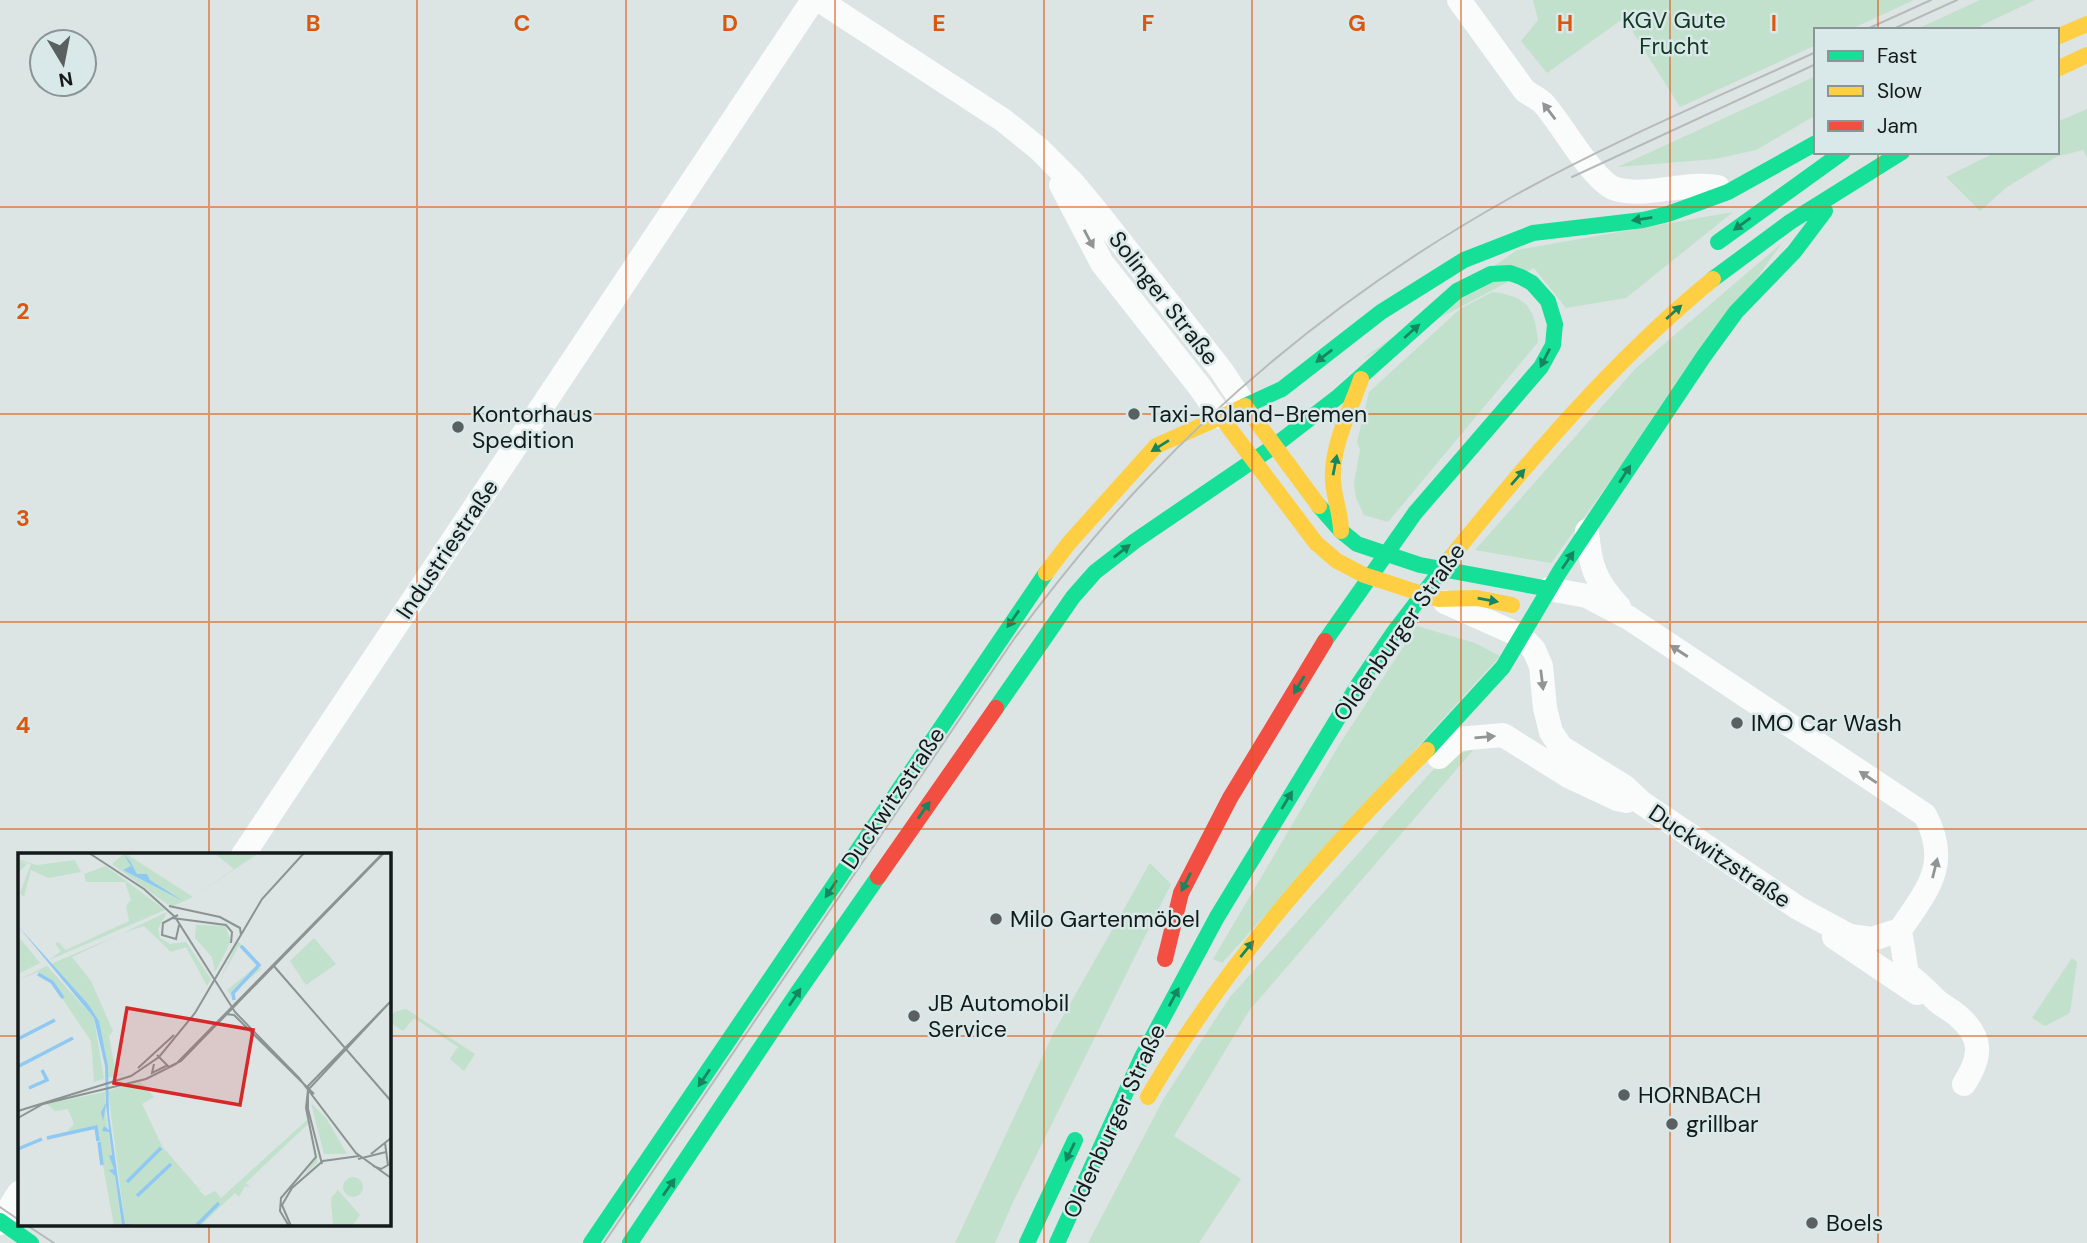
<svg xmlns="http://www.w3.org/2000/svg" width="2087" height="1243" viewBox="0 0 2087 1243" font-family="'DM Sans',sans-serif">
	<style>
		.green { fill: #c1e1cc }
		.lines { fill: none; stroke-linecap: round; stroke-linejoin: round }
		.street { stroke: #fafbfb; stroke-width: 24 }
		.fast { stroke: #16e098; stroke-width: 16 }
		.slow { stroke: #ffcf43; stroke-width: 16 }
		.jam { stroke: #f24e42; stroke-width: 16 }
		.tram { stroke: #b8baba; stroke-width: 2 }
		.oneway { fill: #929595 }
		.oneway2 { fill: #15865f }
		.grid { fill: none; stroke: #dd560d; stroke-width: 2; stroke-opacity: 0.55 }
		.poi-dot { fill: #5a6060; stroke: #d9e8e8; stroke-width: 2.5 }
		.labels { text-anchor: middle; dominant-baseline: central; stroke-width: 5; stroke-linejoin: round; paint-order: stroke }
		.park-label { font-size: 23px; fill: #143721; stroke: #d9e8e8 }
		.street-label { font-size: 23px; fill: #141919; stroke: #d9e8e8 }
		.poi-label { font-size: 23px; fill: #141919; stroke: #d9e8e8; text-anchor: start }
		.inset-river { fill: none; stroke: #8fc9f3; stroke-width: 3.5 }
		.inset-road { fill: none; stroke: #8c9393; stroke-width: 2 }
		.view { fill: #d62828; fill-opacity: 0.15; stroke: #d62828; stroke-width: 3.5 }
		.inset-edge { fill: none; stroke: #141919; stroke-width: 3.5 }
		.grid-label { font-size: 23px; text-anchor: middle; font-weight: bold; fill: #dd560d; stroke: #d9e8e8; stroke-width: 5; stroke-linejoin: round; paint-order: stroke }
	</style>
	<rect width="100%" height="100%" fill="#dce4e4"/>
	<!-- green -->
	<path class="green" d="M 1533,0 L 1914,0 L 1849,30 L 1816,30 L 1816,45 L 1680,107 L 1624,18 L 1547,73 L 1521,41 L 1538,20 Z
		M 1980,0 L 2035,0 L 1972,30 L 1915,30 Z
		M 1816,76 L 1816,115 L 1756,150 L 1715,159 L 1618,167 Z
		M 2087,109 L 2087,158 L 2083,150 L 2056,157 L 2007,187 L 1980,211 L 1946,177 L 1996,152 L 2057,152 L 2057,122 Z
		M 1733,212 L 1626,298 L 1566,308 L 1534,268 L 1362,359 L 1517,250 Z
		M 1782,243 L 1551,563 L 1475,550 L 1636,368 Z
		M 1492,292 C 1527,296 1535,308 1538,342 L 1388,522 L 1364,515 L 1356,498 L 1354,483 L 1360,450 L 1357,442 L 1369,392 L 1460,309 Z
		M 1417,626 L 1475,643 L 1500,656 L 1222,963 L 1213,959 L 1339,745 Z
		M 1474,749 L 1249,1011 L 1174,1136 L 1241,1179 L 1199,1243 L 1088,1243 L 1164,1098 L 1230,997 L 1431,772 L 1451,756 Z
		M 1150,863 L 1171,884 L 1013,1202 L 995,1243 L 955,1243 L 1053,1034 Z
		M 2072,958 L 2077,962 L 2070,1013 L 2045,1026 L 2032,1018 Z
		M 406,1009 L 475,1054 L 464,1071 L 450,1059 L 458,1047 L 414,1018 L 403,1031 L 391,1023 L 389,1026 L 389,1020 L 394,1012 Z"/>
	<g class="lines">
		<!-- street -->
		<path class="street" d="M 819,0 L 1003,120 L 1039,149 L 1073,183 L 1101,217 L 1221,370 L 1245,406
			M 1459,0 L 1525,91 C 1531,95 1538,98 1543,103 C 1561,122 1593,182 1616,189 C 1648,198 1685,181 1718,187
			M 1061,185 L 1102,263 L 1199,386 L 1221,417
			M 1587,531 C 1590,566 1595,581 1619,607
			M 1445,602 L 1521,636 L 1534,650 L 1541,666 L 1545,708 L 1551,732 L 1561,747 L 1625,787 L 1642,803 L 1798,908 L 1850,936 L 1872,939 L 1900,930 C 1928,889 1951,864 1925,815 L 1629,618 L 1587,596 L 1549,589
			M 1439,757 L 1458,739 L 1503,735 L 1570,777 L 1617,799 L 1627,801
			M 243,855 L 813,0
			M 1900,930 L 1907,974 C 1920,983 1925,989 1936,1000 C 1942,1006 1952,1010 1958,1016 C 1984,1038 1981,1058 1964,1084
			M 1834,937 L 1917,993
			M 0,1223 L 19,1193"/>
		<!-- fast -->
		<path class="fast" d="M 1718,242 L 1843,152
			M 1713,279 L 1790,222 L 1902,152
			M 1245,406 L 1282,389 L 1381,312 L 1464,260 L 1533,233 L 1643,220 L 1668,214 L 1728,192 L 1816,143
			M 1273,447 L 1339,396 L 1457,291 L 1491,274 L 1510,273 L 1521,277 L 1532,283 L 1548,301 L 1555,324 L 1553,345 L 1541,367 L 1415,513 L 1325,641
			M 1319,506 L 1341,531 L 1357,544 L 1420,565 L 1549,589
			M 996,708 L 1073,597 L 1095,572 L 1135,541 L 1273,447
			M 1427,750 L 1503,667 L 1560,571 L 1704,356 L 1736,312 L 1794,252 L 1825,211
			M 0,1221 L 31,1243
			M 591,1243 L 1046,573
			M 630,1243 L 798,992 L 878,877
			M 1027,1243 L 1075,1140
			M 1057,1243 L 1142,1057 L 1217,917 L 1360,682 L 1394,632 L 1452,556"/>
		<!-- slow -->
		<path class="slow" d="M 2057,37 L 2087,24
			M 2057,69 L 2087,55
			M 1221,417 L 1316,543 L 1337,561 L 1364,575 L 1438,599 L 1477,598 L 1512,605
			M 1341,531 C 1341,514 1334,498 1333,481 C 1331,446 1350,411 1361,379
			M 1452,556 C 1531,458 1615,359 1713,279
			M 1046,573 L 1069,543 L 1156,446 L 1245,406 L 1319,506
			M 1148,1097 C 1223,968 1322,855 1427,750"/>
		<!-- jam -->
		<path class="jam" d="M 878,877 L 996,708
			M 1165,959 L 1181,893 L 1230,798 L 1325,641"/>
		<!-- tram -->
		<path class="tram" d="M 1865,30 L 1931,0
			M 1891,30 L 1957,0
			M 1572,177 L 1816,64
			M 0,1207 L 19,1220
			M 25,1224 L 54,1243
			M 604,1243 L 1014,639 C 1055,584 1098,530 1146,480 C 1251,369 1376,273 1510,198 C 1608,143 1713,99 1816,52"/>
	</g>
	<!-- one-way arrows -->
	<defs><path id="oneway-solid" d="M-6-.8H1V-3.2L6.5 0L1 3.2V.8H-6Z" transform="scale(1.75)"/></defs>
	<g class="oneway">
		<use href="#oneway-solid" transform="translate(1549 111) rotate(-127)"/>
		<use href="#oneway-solid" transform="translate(1089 239) rotate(62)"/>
		<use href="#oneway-solid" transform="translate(1679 651) rotate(-147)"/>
		<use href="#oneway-solid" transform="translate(1542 680) rotate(83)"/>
		<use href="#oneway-solid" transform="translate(1485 737) rotate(-5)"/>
		<use href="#oneway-solid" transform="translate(1868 777) rotate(-146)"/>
		<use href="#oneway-solid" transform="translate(1935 868) rotate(-76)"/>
	</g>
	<g class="oneway2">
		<use href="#oneway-solid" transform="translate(1642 219) rotate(171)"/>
		<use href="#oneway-solid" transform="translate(1742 224) rotate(144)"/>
		<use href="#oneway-solid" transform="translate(1674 312) rotate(-42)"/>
		<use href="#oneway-solid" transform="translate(1412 331) rotate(-42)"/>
		<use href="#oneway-solid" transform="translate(1324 356) rotate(142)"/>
		<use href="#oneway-solid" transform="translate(1545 358) rotate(117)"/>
		<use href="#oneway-solid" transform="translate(1160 446) rotate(148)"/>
		<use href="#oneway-solid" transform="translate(1335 465) rotate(-79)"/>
		<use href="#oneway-solid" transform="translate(1625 474) rotate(-57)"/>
		<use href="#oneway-solid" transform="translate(1518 477) rotate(-49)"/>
		<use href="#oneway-solid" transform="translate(1122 551) rotate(-38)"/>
		<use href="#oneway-solid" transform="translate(1568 560) rotate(-56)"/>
		<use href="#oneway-solid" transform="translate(1488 600) rotate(10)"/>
		<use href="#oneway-solid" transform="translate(1013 619) rotate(125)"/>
		<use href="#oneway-solid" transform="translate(1299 685) rotate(121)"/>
		<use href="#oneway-solid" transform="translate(1287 800) rotate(-59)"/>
		<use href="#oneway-solid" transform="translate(924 810) rotate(-55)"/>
		<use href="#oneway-solid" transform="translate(1186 882) rotate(117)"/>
		<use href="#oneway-solid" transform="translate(831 889) rotate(124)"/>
		<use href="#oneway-solid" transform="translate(1247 949) rotate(-51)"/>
		<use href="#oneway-solid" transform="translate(795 997) rotate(-56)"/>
		<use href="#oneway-solid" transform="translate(1174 997) rotate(-62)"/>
		<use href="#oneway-solid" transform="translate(704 1078) rotate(124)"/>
		<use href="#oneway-solid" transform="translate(1070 1152) rotate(116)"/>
		<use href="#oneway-solid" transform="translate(669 1187) rotate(-55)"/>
	</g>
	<!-- grid -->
	<path class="grid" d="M 209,0 L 209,855M 417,0 L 417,1243M 626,0 L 626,1243M 835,0 L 835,1243M 1044,0 L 1044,1243M 1252,0 L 1252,1243M 1461,0 L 1461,1243M 1670,0 L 1670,1243M 1878,0 L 1878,30M 1878,152 L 1878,1243M 0,207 L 2087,207M 0,414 L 2087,414M 0,622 L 2087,622M 0,829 L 2087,829M 0,1036 L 19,1036M 388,1036 L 2087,1036M 209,1224 L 209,1243"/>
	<!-- markers -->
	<g class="poi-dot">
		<circle cx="1134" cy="414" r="7"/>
		<circle cx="458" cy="427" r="7"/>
		<circle cx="1737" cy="723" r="7"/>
		<circle cx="996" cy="919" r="7"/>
		<circle cx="914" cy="1016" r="7"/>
		<circle cx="1624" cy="1095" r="7"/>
		<circle cx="1672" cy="1124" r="7"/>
		<circle cx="1812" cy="1223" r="7"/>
	</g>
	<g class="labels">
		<!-- park labels -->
		<g class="park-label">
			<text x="1674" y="20">KGV Gute<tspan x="1674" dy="26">Frucht</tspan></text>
		</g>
		<!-- street labels -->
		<g class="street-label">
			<text transform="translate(1164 298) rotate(52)">Solinger Straße</text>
			<text transform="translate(447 549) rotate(-56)">Industriestraße</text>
			<text transform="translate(1399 632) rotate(-55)">Oldenburger Straße</text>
			<text transform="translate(893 798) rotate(-56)">Duckwitzstraße</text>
			<text transform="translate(1720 856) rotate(34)">Duckwitzstraße</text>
			<text transform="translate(1114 1121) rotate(-65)">Oldenburger Straße</text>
		</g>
		<!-- poi labels -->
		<g class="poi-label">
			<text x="472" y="414">Kontorhaus<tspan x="472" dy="26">Spedition</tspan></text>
			<text x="1148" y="414">Taxi-Roland-Bremen</text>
			<text x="1751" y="723">IMO Car Wash</text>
			<text x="1010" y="919">Milo Gartenmöbel</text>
			<text x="928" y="1003">JB Automobil<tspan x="928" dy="26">Service</tspan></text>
			<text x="1638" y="1095">HORNBACH</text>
			<text x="1686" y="1124">grillbar</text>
			<text x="1826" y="1223">Boels</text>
		</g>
	</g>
	<!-- overview -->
	<g transform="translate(18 853)">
		<rect width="373" height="373" fill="#dce4e4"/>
		<path d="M 107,0 L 175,44 L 153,54 L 94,11 ZM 196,0 L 241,0 L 178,42 L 216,16 ZM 0,6 L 19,12 L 57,7 L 63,19 L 30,25 L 13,17 L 6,44 L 2,40 L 13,11 L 1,8 L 9,11 L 0,20 ZM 88,13 L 147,57 L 31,107 L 43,98 L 37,91 L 40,89 L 48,97 L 111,68 L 108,53 L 113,47 L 107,29 L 68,29 L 66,21 ZM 149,59 L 140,76 L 142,85 L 152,91 L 168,89 L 193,126 L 189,133 L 168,94 L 153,99 L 126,73 L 105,80 ZM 178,72 L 207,73 L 213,88 L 197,119 L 194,104 L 177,85 ZM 103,81 L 54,104 L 73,128 L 95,178 L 91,183 L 98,221 L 107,221 L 90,225 L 81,168 L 33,111 ZM 0,83 L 22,110 L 0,121 ZM 296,85 L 318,111 L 288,132 L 272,108 ZM 220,88 L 243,116 L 215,140 L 216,147 L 209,137 L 240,112 L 221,93 L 202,126 ZM 29,113 L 76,165 L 86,226 L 76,229 L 73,188 L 33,129 L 20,119 L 0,127 ZM 122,228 L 136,244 L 124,251 L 144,293 L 181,336 L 188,330 L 181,337 L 187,343 L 197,338 L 203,345 L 289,267 L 287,256 L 300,309 L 285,323 L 297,306 L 290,271 L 217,340 L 228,330 L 232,334 L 227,333 L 221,344 L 217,340 L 182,373 L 107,372 L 90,238 ZM 87,239 L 88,263 L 104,373 L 96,373 L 78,274 L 47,281 L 56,271 L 50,256 L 37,258 L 29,251 ZM 293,250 L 308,265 L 329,301 L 306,301 ZM325 334a10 10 0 1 1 20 0a10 10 0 1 1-20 0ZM 320,337 L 342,362 L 334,373 L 315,373 L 313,345 Z" fill="#c1e1cc"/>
		<path d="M 106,2 L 112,8 L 119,21 L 129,21 L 132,27 L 165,48 L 105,17 L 113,13 ZM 0,73 L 70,151 L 81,168 L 90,213 L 91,261 L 100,326 L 107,371 L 115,371 L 112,373 L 104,372 L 97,323 L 91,317 L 96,316 L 91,303 L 94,302 L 91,279 L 84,278 L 86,273 L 91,277 L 88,252 L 85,268 L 83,259 L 88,250 L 87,213 L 76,165 Z" fill="#8fc9f3"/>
		<path class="inset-river" d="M 20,121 L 34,129 L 45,145M 216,147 L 215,140 L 241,112 L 223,93M 0,186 L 37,167M 1,213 L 55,185M 11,235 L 29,227 L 24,217M 29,285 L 78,274 L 80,288M 81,289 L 84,312M 0,296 L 24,286M 109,329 L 143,295M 119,343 L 153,311M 178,373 L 201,350"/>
		<path class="inset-road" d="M 71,0 L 126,36 L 157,64 L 217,159 L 281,225 L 338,300 L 373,325M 151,53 L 202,64 L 222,75 L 223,82M 160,62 L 145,70 L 144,82 L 158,86 L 161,72M 154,65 L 208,72 L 214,79 L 213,90M 255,112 L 373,248M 207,161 L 216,162 L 296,241M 139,202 L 151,214 L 163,208 L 366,0M 136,211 L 134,220 L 150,212M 120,215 L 156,182M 0,258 L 113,223 L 141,204 L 177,160 L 244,46 L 286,0M 0,265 L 25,251 L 128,226 L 158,211 L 365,0M 353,301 L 373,285M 340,306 L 368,299M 304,311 L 290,256 L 290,233 L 373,148M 355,313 L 363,316 L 370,312 L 367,290M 271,373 L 262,358 L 263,345 L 298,304 L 288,255 L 290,237 L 373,148M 273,373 L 264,352 L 274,335 L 305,308 L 341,303"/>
		<path class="view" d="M 109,155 L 235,177 L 222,252 L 96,230 Z"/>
		<rect width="373" height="373" class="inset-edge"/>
	</g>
	<g class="grid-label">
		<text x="313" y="31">B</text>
		<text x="522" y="31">C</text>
		<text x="730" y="31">D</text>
		<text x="939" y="31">E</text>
		<text x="1148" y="31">F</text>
		<text x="1357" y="31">G</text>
		<text x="1565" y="31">H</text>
		<text x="1774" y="31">I</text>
		<text x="23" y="319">2</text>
		<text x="23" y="526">3</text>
		<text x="23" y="733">4</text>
	</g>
	<!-- legend -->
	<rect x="1814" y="28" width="245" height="126" fill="#d9e8e8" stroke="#8a9595" stroke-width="2"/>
	<rect x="1828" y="51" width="35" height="10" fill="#16e098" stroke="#8a9595" stroke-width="2"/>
	<text x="1877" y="63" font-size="21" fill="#141919">Fast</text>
	<rect x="1828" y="86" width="35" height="10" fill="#ffcf43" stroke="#8a9595" stroke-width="2"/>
	<text x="1877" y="98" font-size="21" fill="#141919">Slow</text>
	<rect x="1828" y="121" width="35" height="10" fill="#f24e42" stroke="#8a9595" stroke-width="2"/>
	<text x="1877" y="133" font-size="21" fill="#141919">Jam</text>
	<!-- north arrow -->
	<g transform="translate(63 63) rotate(170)"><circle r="33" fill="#d9e8e8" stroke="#8a9595" stroke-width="2"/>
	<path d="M0-5L12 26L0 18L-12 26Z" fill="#5a6060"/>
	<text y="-10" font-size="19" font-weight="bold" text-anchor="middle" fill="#141919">N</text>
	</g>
</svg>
